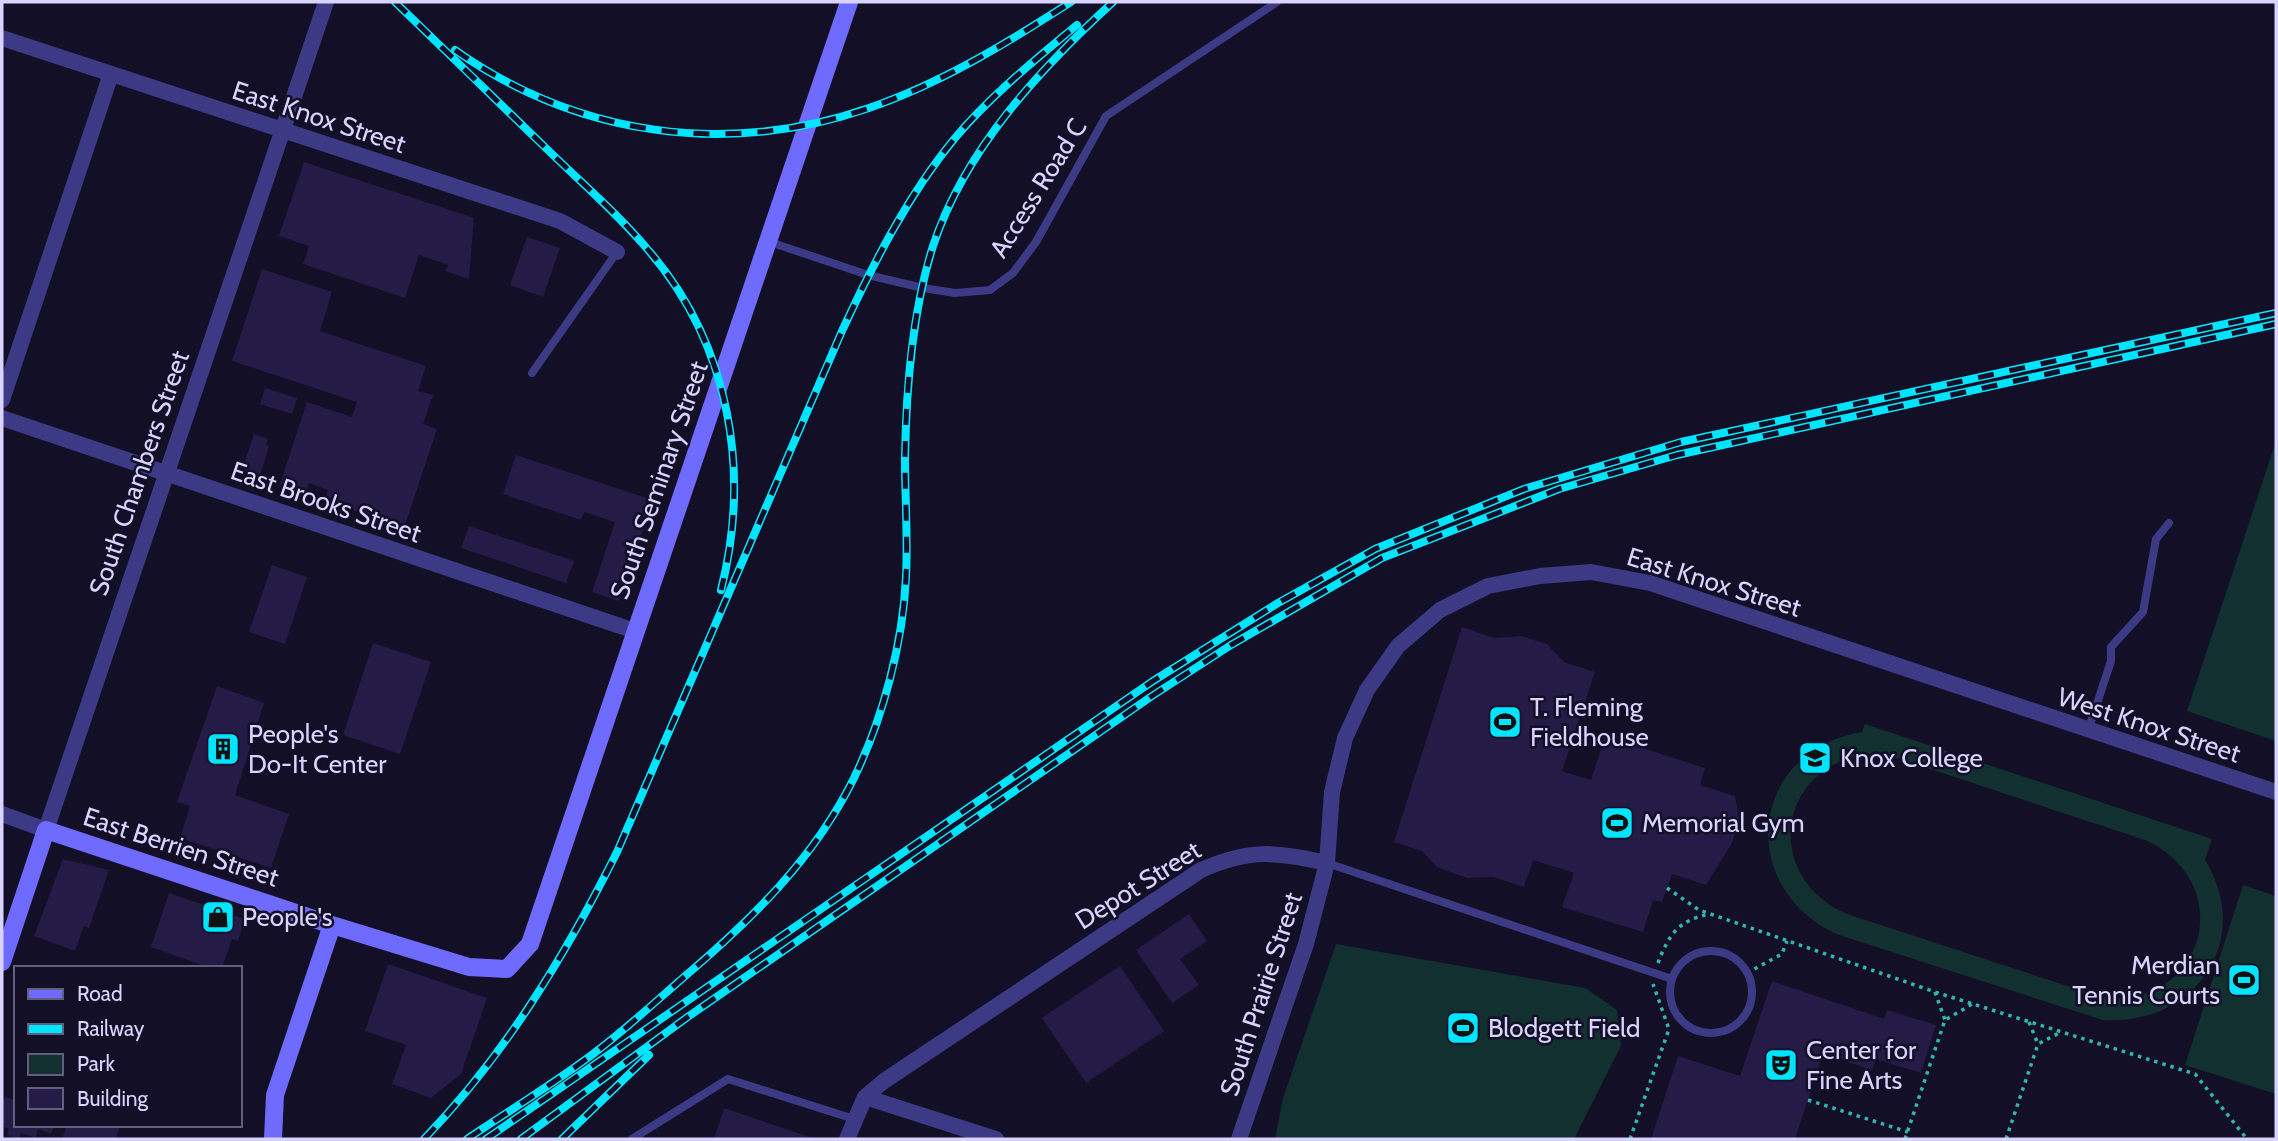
<svg xmlns="http://www.w3.org/2000/svg" width="2278" height="1141" viewBox="0 0 2278 1141" font-family="Cabin,sans-serif">
	<style>
		.green { fill: #12302f; fill-rule: evenodd }
		.building { fill: #241b47 }
		.lines { fill: none; stroke-linecap: round; stroke-linejoin: round }
		.path { stroke: #2fb8b0; stroke-width: 3.5; stroke-dasharray: 3.5 5; stroke-linecap: butt }
		.lane { stroke: #3d3a85; stroke-width: 8 }
		.street { stroke: #3d3a85; stroke-width: 16 }
		.secondary { stroke: #6f6bff; stroke-width: 18 }
		.rail-casing { stroke: #00e5ff; stroke-width: 8 }
		.rail { stroke: #130f26; stroke-width: 5; stroke-dasharray: 16; stroke-linecap: butt }
		.labels { text-anchor: middle; dominant-baseline: central; stroke-width: 5; stroke-linejoin: round; paint-order: stroke }
		.street-label { font-size: 26px; fill: #d9d4ff; stroke: #130f26 }
		.poi-label { font-size: 26px; fill: #d9d4ff; stroke: #130f26; text-anchor: start }
	</style>
	<rect width="100%" height="100%" fill="#130f26"/>
	<!-- green -->
	<path class="green" d="M 2276,441 L 2276,741 L 2187,711 Z
		M 1865,724 L 2212,839 L 2205,860 C 2255,941 2194,1026 2103,1020 L 1839,935 C 1735,889 1748,751 1862,732 ZM 1869,754 L 1897,758 L 2145,840 C 2238,882 2206,1007 2104,998 L 1847,914 C 1762,877 1776,766 1869,754 Z
		M 2243,885 L 2276,896 L 2276,1094 L 2185,1065 Z
		M 1336,944 L 1585,988 L 1617,1010 L 1621,1046 L 1574,1139 L 1275,1139 L 1283,1098 Z"/>
	<!-- building -->
	<path class="building" d="M 304,162 L 474,218 L 469,279 L 445,271 L 448,265 L 419,255 L 405,298 L 303,264 L 309,246 L 279,236 Z
		M 527,237 L 560,248 L 543,297 L 510,285 Z
		M 262,269 L 332,292 L 320,331 L 426,366 L 418,391 L 433,395 L 423,424 L 437,429 L 405,525 L 324,502 L 328,490 L 309,483 L 305,496 L 279,487 L 307,402 L 352,417 L 357,402 L 232,361 Z
		M 265,388 L 297,398 L 292,414 L 260,404 Z
		M 254,434 L 268,439 L 266,445 L 269,446 L 260,476 L 242,470 Z
		M 516,455 L 653,500 L 619,601 L 592,592 L 615,522 L 584,512 L 581,520 L 503,494 Z
		M 469,526 L 574,561 L 566,583 L 461,548 Z
		M 272,565 L 307,577 L 285,644 L 249,632 Z
		M 1462,627 L 1494,638 L 1521,636 L 1547,644 L 1564,662 L 1595,672 L 1562,771 L 1591,780 L 1605,736 L 1705,768 L 1700,785 L 1735,796 L 1739,818 L 1732,843 L 1706,885 L 1672,874 L 1662,902 L 1653,900 L 1643,932 L 1562,907 L 1574,873 L 1533,860 L 1524,887 L 1493,877 L 1467,878 L 1437,867 L 1422,851 L 1394,842 Z
		M 373,643 L 431,662 L 400,754 L 343,735 Z
		M 217,686 L 264,703 L 235,795 L 289,814 L 271,868 L 180,838 L 190,806 L 177,802 Z
		M 63,859 L 109,870 L 89,928 L 84,926 L 75,951 L 34,936 Z
		M 169,893 L 245,919 L 238,941 L 232,939 L 222,968 L 210,968 L 151,947 Z
		M 1189,914 L 1207,941 L 1180,959 L 1199,985 L 1172,1003 L 1136,950 Z
		M 388,964 L 487,998 L 461,1074 L 431,1098 L 392,1084 L 406,1045 L 365,1031 Z
		M 1120,966 L 1164,1031 L 1086,1083 L 1042,1018 Z
		M 1772,981 L 1884,1019 L 1887,1010 L 1936,1025 L 1921,1073 L 1876,1059 L 1872,1070 L 1823,1054 L 1795,1139 L 1651,1139 L 1678,1056 L 1740,1076 Z
		M 5,1097 L 16,1100 L 16,1125 L 54,1125 L 51,1134 L 38,1129 L 36,1138 L 21,1133 L 19,1139 L 7,1135 L 9,1129 L 2,1126 L 2,1105 Z
		M 724,1108 L 815,1139 L 714,1139 Z
		M 67,1125 L 120,1125 L 116,1139 L 62,1139 Z"/>
	<g class="lines">
		<!-- path -->
		<path class="path" d="M 1667,888 L 1699,910 L 1935,992 L 2195,1074 L 2247,1139
			M 1658,963 C 1669,934 1678,921 1709,914
			M 1747,973 L 1782,954 L 1787,941
			M 1935,992 L 1945,1020
			M 2029,1022 L 2038,1044
			M 1808,1100 L 1908,1132
			M 1630,1139 L 1669,1029 L 1653,984
			M 1905,1139 L 1945,1020 L 1974,1003
			M 2006,1139 L 2038,1044 L 2061,1032"/>
		<!-- lane -->
		<path class="lane" d="M 767,241 L 868,275 L 923,288 L 955,293 L 990,290 L 1013,273 L 1036,242 L 1106,116 L 1277,2
			M 532,373 L 617,252
			M 2088,731 L 2111,661 L 2111,647 L 2143,612 L 2156,539 L 2169,523
			M 1327,863 L 1672,979
			M1670 992a41 41 0 1 1 82 0a41 41 0 1 1-82 0Z
			M 632,1139 L 728,1079 L 854,1119"/>
		<!-- street -->
		<path class="street" d="M 2,38 L 560,221 L 617,252
			M 2,400 L 111,74
			M 2,418 L 635,631
			M 2,814 L 46,830 L 326,2
			M 865,1097 L 996,1139
			M 847,1139 L 865,1097 L 884,1081 L 1201,870 C 1251,848 1275,852 1327,863
			M 1239,1139 L 1306,944 L 1327,863 L 1332,792 L 1345,738 L 1367,690 L 1398,646 L 1440,610 L 1488,586 L 1540,576 L 1591,572 L 1650,583 L 2276,792"/>
		<!-- secondary -->
		<path class="secondary" d="M 2,962 L 46,830 L 332,925 L 469,967 L 507,969 L 530,944 L 849,2
			M 273,1139 L 275,1095 L 332,925"/>
		<defs>
			<path id="rail" d="M 395,2 C 447,52 499,103 551,153 C 584,185 620,216 649,251 C 730,345 751,472 721,590
				M 455,50 C 577,136 727,157 869,108 C 942,83 1007,43 1071,2
				M 424,1139 C 505,1055 565,956 617,852 L 842,331 C 873,264 908,195 955,138 C 990,96 1035,60 1077,25
				M 467,1139 C 509,1111 553,1084 593,1054 C 625,1030 654,1003 684,977 C 752,919 814,859 854,778 C 883,718 903,643 906,577 C 908,538 905,498 905,459 C 906,389 912,312 933,246 C 965,149 1040,69 1113,2
				M 486,1139 L 1153,681 L 1278,603 L 1375,549 L 1524,489 L 1681,442 L 2276,313
				M 521,1139 L 689,1016 L 1152,696 L 1231,645 L 1382,558 L 1559,489 L 1677,455 L 2276,324
				M 562,1139 L 649,1055"/>
		</defs>
		<!-- rail casing -->
		<use href="#rail" class="rail-casing"/>
		<!-- rail -->
		<use href="#rail" class="rail"/>
	</g>
	<!-- icons -->
	<defs>
		<symbol id="stadium-square" viewBox="-11 -11 22 22"><rect x="-9" y="-9" width="18" height="18" rx="4" fill="#00e5ff" stroke="#130f26"/><path d="M0-5a6.5 5 0 1 0 0 10a6.5 5 0 1 0 0-10ZM-3.5-1.8h7v3.6h-7Z" fill="#111"/></symbol>
		<symbol id="building-square" viewBox="-11 -11 22 22"><rect x="-9" y="-9" width="18" height="18" rx="4" fill="#00e5ff" stroke="#130f26"/><path d="M-4-6H4V6H1V3H-1V6H-4ZM-2.5-4.3h1.7v1.8h-1.7ZM.8-4.3h1.7v1.8H.8ZM-2.5-1h1.7V.8h-1.7ZM.8-1h1.7V.8H.8Z" fill="#111"/></symbol>
		<symbol id="university-square" viewBox="-11 -11 22 22"><rect x="-9" y="-9" width="18" height="18" rx="4" fill="#00e5ff" stroke="#130f26"/><path d="M0-5L7-2L0 1L-7-2ZM-4 1L0 2.5L4 1V4Q0 6-4 4Z" fill="#111"/></symbol>
		<symbol id="shop-square" viewBox="-11 -11 22 22"><rect x="-9" y="-9" width="18" height="18" rx="4" fill="#00e5ff" stroke="#130f26"/><path d="M-5-2.5h2.3a2.7 3.5 0 0 1 5.4 0H5L5.5 6h-11ZM-1.5-2.5h3a1.5 2.3 0 0 0-3 0Z" fill="#111"/></symbol>
		<symbol id="theatre-square" viewBox="-11 -11 22 22"><rect x="-9" y="-9" width="18" height="18" rx="4" fill="#00e5ff" stroke="#130f26"/><path d="M-5-5.5Q0-4 5-5.5V0Q5 5 0 6Q-5 5-5 0ZM-3.3-2.5H-1v1.5H-3.3ZM1-2.5H3.3v1.5H1ZM-2.8 1Q0 5.5 2.8 1Z" fill="#111"/></symbol>
	</defs>
	<g fill-rule="evenodd">
		<use href="#stadium-square" x="1486" y="703" width="38" height="38"/>
		<use href="#building-square" x="204" y="730" width="38" height="38"/>
		<use href="#university-square" x="1796" y="739" width="38" height="38"/>
		<use href="#stadium-square" x="1598" y="804" width="38" height="38"/>
		<use href="#shop-square" x="199" y="898" width="38" height="38"/>
		<use href="#stadium-square" x="2225" y="961" width="38" height="38"/>
		<use href="#stadium-square" x="1444" y="1009" width="38" height="38"/>
		<use href="#theatre-square" x="1762" y="1046" width="38" height="38"/>
	</g>
	<g class="labels">
		<!-- street labels -->
		<g class="street-label">
			<text transform="translate(319 117) rotate(18)">East Knox Street</text>
			<text transform="translate(1038 188) rotate(-58)">Access Road C</text>
			<text transform="translate(139 473) rotate(-71)">South Chambers Street</text>
			<text transform="translate(659 480) rotate(-71)">South Seminary Street</text>
			<text transform="translate(326 502) rotate(19)">East Brooks Street</text>
			<text transform="translate(1714 582) rotate(17)">East Knox Street</text>
			<text transform="translate(2149 725) rotate(18)">West Knox Street</text>
			<text transform="translate(181 847) rotate(18)">East Berrien Street</text>
			<text transform="translate(1138 885) rotate(-32)">Depot Street</text>
			<text transform="translate(1261 994) rotate(-72)">South Prairie Street</text>
		</g>
		<!-- poi labels -->
		<g class="poi-label">
			<text x="1530" y="707">T. Fleming<tspan x="1530" dy="30">Fieldhouse</tspan></text>
			<text x="248" y="734">People's<tspan x="248" dy="30">Do-It Center</tspan></text>
			<text x="1840" y="758">Knox College</text>
			<text x="1642" y="823">Memorial Gym</text>
			<text x="242" y="917">People's</text>
			<text x="2220" y="965" text-anchor="end">Merdian<tspan x="2220" dy="30">Tennis Courts</tspan></text>
			<text x="1488" y="1028">Blodgett Field</text>
			<text x="1806" y="1050">Center for<tspan x="1806" dy="30">Fine Arts</tspan></text>
		</g>
	</g>
	<!-- border -->
	<rect width="2278" height="1141" fill="none" stroke="#d9d4ff" stroke-width="7"/>
	<!-- legend -->
	<rect x="14" y="966" width="228" height="161" fill="#130f26" stroke="#625e7d" stroke-width="2"/>
	<rect x="28" y="989" width="35" height="10" fill="#6f6bff" stroke="#625e7d" stroke-width="2"/>
	<text x="77" y="1001" font-size="21" fill="#d9d4ff">Road</text>
	<rect x="28" y="1024" width="35" height="10" fill="#00e5ff" stroke="#625e7d" stroke-width="2"/>
	<text x="77" y="1036" font-size="21" fill="#d9d4ff">Railway</text>
	<rect x="28" y="1054" width="35" height="21" fill="#12302f" stroke="#625e7d" stroke-width="2"/>
	<text x="77" y="1071" font-size="21" fill="#d9d4ff">Park</text>
	<rect x="28" y="1088" width="35" height="21" fill="#241b47" stroke="#625e7d" stroke-width="2"/>
	<text x="77" y="1106" font-size="21" fill="#d9d4ff">Building</text>
</svg>
